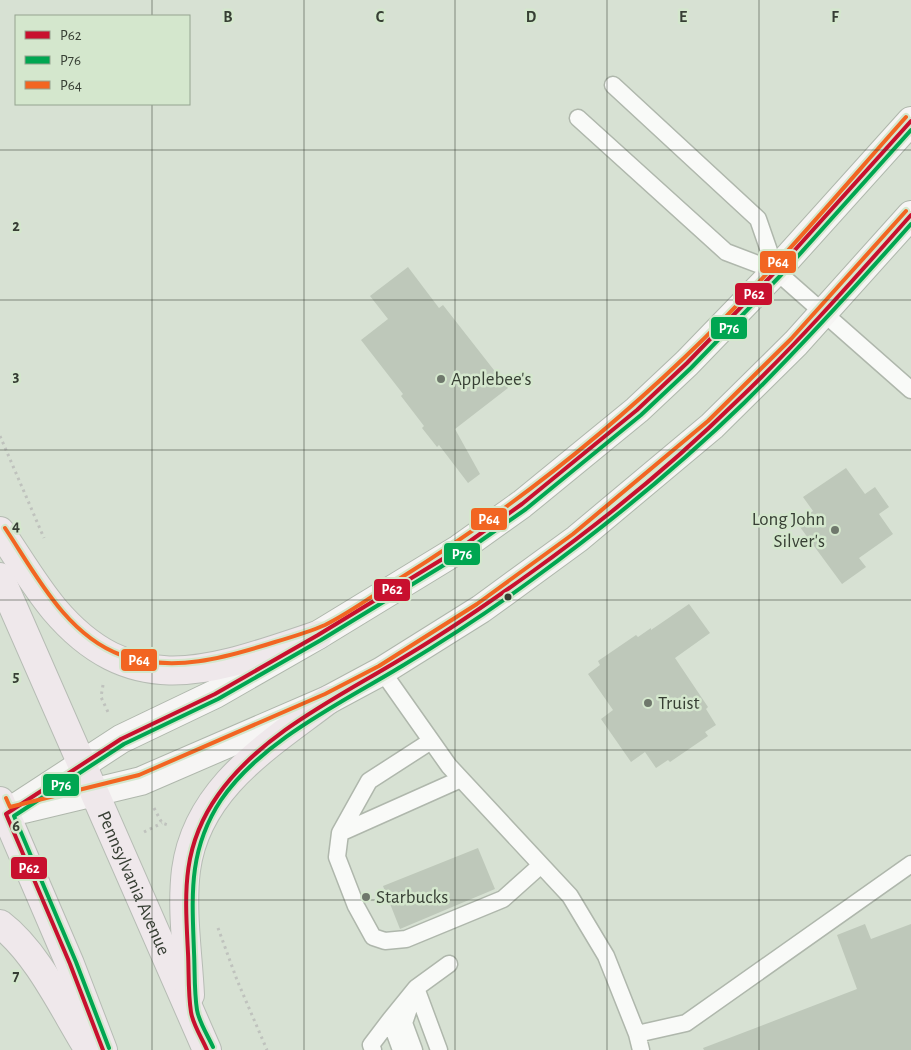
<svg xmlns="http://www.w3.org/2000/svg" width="911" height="1050" viewBox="0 0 911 1050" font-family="'Alegreya Sans',sans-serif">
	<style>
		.building { fill: #bec8ba }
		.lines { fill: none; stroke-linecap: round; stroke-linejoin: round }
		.lane-casing { stroke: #afb7ac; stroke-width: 19 }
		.secondary-casing { stroke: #afb7ac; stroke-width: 30 }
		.highway-casing { stroke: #b6bcb4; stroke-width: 30 }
		.path { stroke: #bfc2bd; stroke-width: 3; stroke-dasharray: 2.5 4; stroke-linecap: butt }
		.lane { stroke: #f9faf8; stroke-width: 16 }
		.secondary { stroke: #f6f5f4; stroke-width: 28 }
		.highway { stroke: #efe8eb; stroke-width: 28 }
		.bus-1-casing { stroke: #d4e7cd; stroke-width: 8 }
		.bus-2-casing { stroke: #d4e7cd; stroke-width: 8 }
		.bus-3-casing { stroke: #d4e7cd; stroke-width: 8 }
		.bus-1 { stroke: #c8102e; stroke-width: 4 }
		.bus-2 { stroke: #00a651; stroke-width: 4 }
		.bus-3 { stroke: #f26522; stroke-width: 4 }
		.grid { fill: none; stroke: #373f34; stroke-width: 1; stroke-opacity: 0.55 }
		.poi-dot { fill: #6f786c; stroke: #d4e7cd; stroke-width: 2 }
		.bus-dot { fill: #373f34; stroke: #d4e7cd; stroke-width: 2 }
		.labels { text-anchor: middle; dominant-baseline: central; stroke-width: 5; stroke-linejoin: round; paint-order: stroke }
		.poi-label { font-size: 19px; fill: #373f34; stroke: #d4e7cd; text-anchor: start }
		.street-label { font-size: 19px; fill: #373f34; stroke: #d4e7cd }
		.grid-label { font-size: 16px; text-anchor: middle; font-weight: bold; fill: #373f34; stroke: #d4e7cd; stroke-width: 5; stroke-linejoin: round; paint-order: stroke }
		.line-badge { stroke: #d4e7cd; stroke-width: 2 }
		.badge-label { font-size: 14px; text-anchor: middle; font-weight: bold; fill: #fff }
	</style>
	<rect width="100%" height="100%" fill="#d7e1d3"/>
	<!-- building -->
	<path class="building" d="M 408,267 L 439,308 L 443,305 L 508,388 L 455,429 L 480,474 L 468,483 L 439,445 L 437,447 L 422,428 L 424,426 L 401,396 L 403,394 L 361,340 L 388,319 L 370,296 Z
		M 846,468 L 865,494 L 875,487 L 889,507 L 879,514 L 893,534 L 859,558 L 866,567 L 842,584 L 797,523 L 813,511 L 803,497 Z
		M 689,604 L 710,633 L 675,658 L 708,707 L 706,709 L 716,725 L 705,732 L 708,736 L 670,762 L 668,760 L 656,768 L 645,752 L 631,762 L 601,719 L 613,710 L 588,674 L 600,665 L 598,661 L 636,635 L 638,637 L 651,628 L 651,630 Z
		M 478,848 L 495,889 L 400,929 L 383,886 Z
		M 865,924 L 871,939 L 911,924 L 911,1050 L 704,1050 L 703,1048 L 857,989 L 837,935 Z"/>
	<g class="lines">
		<defs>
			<path id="lane" d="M 613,85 L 758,219 L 776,271
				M 578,118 L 726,252 L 776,271 L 911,390
				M 382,671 L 449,766 L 570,896 L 606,956 L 637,1034 L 686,1023 L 911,864
				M 431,741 L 369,781 L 340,833 L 337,857 L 356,906 L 373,937 L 385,941 L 406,939 L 503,899 L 541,865
				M 340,833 L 461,779
				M 637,1034 L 641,1050
				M 373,1050 L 371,1045 L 390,1020
				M 401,1050 L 390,1020 L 416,988 L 439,1050
				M 414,1050 L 404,1023 L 416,988 L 449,964"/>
			<path id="secondary" d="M 24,809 L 141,781 L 328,700 L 382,671 L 481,609 L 577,539 L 712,426 L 796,343 L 911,215
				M 6,814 L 121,739 L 215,694 L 318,635 L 459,549 L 522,504 L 637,410 L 687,363 L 776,271 L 911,121"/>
			<g id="highway">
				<path d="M 0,531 C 18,557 34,585 54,609 C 135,705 217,668 318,635"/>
				<path id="s1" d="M 0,577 L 207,1050"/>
				<path d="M 0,801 L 70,964 L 103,1050"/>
				<path d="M 0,924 C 38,953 64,1010 89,1050"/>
				<path d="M 190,995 C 188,954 181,911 186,870 C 197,788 268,746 328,700"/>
			</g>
		</defs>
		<!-- lane casing -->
		<use href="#lane" class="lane-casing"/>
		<!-- secondary casing -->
		<use href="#secondary" class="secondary-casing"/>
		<!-- highway casing -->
		<use href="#highway" class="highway-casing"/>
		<!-- path -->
		<path class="path" d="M 0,436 L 44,538
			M 103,685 L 101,697 L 108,712
			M 154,808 L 162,823 L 168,825
			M 144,832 L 162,823
			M 218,928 L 237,980 L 267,1050"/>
		<!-- lane -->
		<use href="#lane" class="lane"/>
		<!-- secondary -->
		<use href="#secondary" class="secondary"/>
		<!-- highway -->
		<use href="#highway" class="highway"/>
		<defs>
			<path id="bus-1" d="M 103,1050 L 70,964 L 6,814 L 121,739 L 215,694 L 318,635 L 459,549 L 522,504 L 637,410 L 687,363 L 776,271 L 911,121
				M 207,1050 C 202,1038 193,1025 191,1012 C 188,993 189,972 188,953 C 185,893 181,847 218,795 C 259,736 336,698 396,662 C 442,635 486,605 529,574 C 603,521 673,464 738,400 C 799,342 855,278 911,215"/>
			<path id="bus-2" d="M 213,1047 C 208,1036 199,1022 197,1010 C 194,991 195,971 194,952 C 192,895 188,850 221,800 C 261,741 343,702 402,666 C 447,639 491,610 533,579 C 607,525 678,467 744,403 C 802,346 857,285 911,224
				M 109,1048 L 76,962 L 14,816 L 124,744 L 218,699 L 321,640 L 462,554 L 526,509 L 641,415 L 691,368 L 781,275 L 911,130"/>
			<path id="bus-3" d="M 5,528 C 35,573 66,635 121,655 C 173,673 225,658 275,642 C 292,637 309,632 325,625 C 351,612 375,594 399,579 C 502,515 597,441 685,357 C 764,282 834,198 906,117
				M 6,798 L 10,807 L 139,775 L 325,694 L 379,666 L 477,604 L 573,534 L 708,421 L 791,339 L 906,211"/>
		</defs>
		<!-- bus-1 casing -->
		<use href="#bus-1" class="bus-1-casing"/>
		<!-- bus-2 casing -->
		<use href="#bus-2" class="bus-2-casing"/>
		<!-- bus-3 casing -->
		<use href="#bus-3" class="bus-3-casing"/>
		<!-- bus-1 -->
		<use href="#bus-1" class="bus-1"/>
		<!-- bus-2 -->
		<use href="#bus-2" class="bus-2"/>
		<!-- bus-3 -->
		<use href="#bus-3" class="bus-3"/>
	</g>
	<!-- grid -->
	<path class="grid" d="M 152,0 L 152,16M 304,0 L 304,1050M 455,0 L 455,1050M 607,0 L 607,1050M 759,0 L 759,1050M 152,104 L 152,1050M 0,150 L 911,150M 0,300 L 911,300M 0,450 L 911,450M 0,600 L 911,600M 0,750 L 911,750M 0,900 L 911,900"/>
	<!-- markers -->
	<g class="poi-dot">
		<circle cx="441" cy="379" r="5"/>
		<circle cx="835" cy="530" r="5"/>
		<circle cx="648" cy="703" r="5"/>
		<circle cx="366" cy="897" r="5"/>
	</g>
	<circle class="bus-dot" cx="508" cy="597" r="4.5"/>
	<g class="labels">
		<!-- poi labels -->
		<g class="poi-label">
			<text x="451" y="379">Applebee's</text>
			<text x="825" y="519" text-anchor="end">Long John<tspan x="825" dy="22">Silver's</tspan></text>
			<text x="658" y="703">Truist</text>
			<text x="376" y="897">Starbucks</text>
		</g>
		<!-- street labels -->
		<g class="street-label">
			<text stroke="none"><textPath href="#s1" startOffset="334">Pennsylvania Avenue</textPath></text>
		</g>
	</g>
	<g class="grid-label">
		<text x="228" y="22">B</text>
		<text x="380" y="22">C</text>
		<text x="531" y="22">D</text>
		<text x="683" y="22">E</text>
		<text x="835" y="22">F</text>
		<text x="16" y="231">2</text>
		<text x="16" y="381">3</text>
		<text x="16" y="531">4</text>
		<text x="16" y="681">5</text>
		<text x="16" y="831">6</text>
		<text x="16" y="981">7</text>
	</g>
	<g class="line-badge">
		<rect x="759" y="250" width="38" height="24" rx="5" fill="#f26522"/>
		<rect x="734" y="282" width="39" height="24" rx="5" fill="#c8102e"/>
		<rect x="710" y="316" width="38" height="24" rx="5" fill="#00a651"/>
		<rect x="470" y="507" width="38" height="24" rx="5" fill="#f26522"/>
		<rect x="443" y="542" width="38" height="24" rx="5" fill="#00a651"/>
		<rect x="373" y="578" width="38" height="24" rx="5" fill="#c8102e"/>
		<rect x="120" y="648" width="38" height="24" rx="5" fill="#f26522"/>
		<rect x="42" y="773" width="38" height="24" rx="5" fill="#00a651"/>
		<rect x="10" y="856" width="38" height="24" rx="5" fill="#c8102e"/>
	</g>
	<g class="badge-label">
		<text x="778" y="267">P64</text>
		<text x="754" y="299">P62</text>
		<text x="729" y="333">P76</text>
		<text x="489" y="524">P64</text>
		<text x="462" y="559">P76</text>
		<text x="392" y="594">P62</text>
		<text x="139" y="665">P64</text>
		<text x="61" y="790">P76</text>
		<text x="29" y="873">P62</text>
	</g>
	<!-- legend -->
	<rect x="15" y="15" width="175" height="90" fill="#d4e7cd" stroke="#95a490"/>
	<rect x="25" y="31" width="25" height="8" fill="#c8102e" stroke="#95a490"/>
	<text x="60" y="40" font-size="15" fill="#373f34">P62</text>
	<rect x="25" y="56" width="25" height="8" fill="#00a651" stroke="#95a490"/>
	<text x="60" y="65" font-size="15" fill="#373f34">P76</text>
	<rect x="25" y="81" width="25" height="8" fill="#f26522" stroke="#95a490"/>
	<text x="60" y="90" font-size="15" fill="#373f34">P64</text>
</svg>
